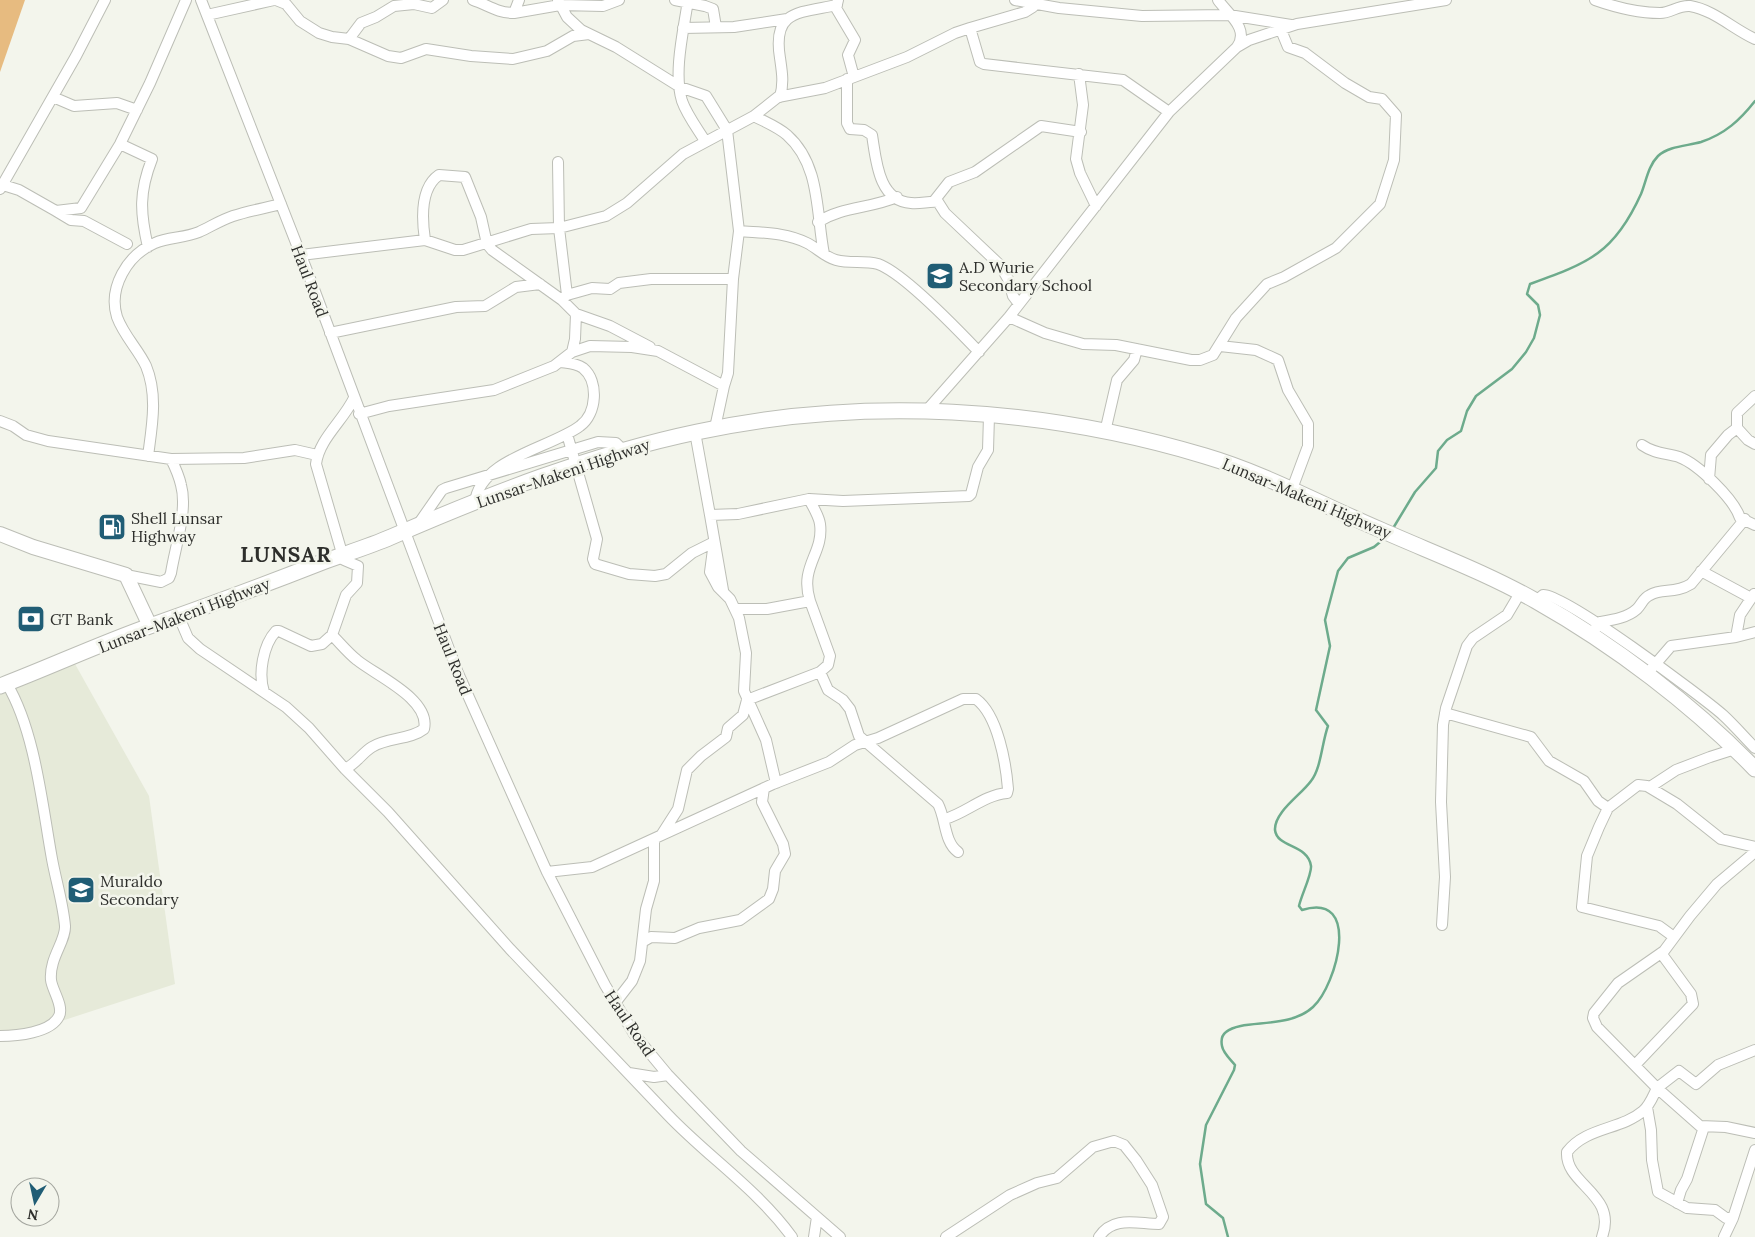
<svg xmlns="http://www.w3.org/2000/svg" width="1755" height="1237" viewBox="0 0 1755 1237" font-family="Lora,serif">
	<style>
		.built { fill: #e6ead9 }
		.grass { fill: #e7bb80 }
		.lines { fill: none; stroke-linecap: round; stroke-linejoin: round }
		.stream { stroke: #6dab8c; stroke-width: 2.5 }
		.street-casing { stroke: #bcbeb6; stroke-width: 12 }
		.secondary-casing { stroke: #bcbeb6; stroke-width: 16 }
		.primary-casing { stroke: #bcbeb6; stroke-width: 17 }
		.street { stroke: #fff; stroke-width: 10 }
		.secondary { stroke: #fff; stroke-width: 14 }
		.primary { stroke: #fff; stroke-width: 15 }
		.labels { text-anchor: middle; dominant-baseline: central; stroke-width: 5; stroke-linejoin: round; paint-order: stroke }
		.poi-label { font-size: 16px; fill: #2e2f2c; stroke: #f3f5ec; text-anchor: start }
		.street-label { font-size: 16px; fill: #2e2f2c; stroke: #f3f5ec }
		.district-label { font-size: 21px; font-weight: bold; letter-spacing: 1px; fill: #2e2f2c; stroke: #f3f5ec }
	</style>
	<rect width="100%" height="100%" fill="#f3f5ec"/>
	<!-- built -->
	<path class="built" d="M 75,664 L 149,796 L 175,984 L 0,1041 L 0,691 Z"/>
	<!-- grass -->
	<path class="grass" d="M 0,0 L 25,0 L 0,72 Z"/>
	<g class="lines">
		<!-- stream -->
		<path class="stream" d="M 1392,530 L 1415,492 L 1436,468 L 1438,451 L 1447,440 L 1461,431 L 1467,411 L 1476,396 L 1512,369 L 1526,352 L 1534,338 L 1540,315 L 1538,305 L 1527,294 L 1530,284 C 1588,263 1614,254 1641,194 C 1646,182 1648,166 1658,156 C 1669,146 1687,146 1701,142 C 1725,134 1740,120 1755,101
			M 1228,1237 L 1223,1218 L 1206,1204 L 1200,1164 L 1206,1125 L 1234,1070 L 1235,1065 C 1231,1060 1223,1053 1222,1046 C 1221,1041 1222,1035 1226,1032 C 1243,1018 1288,1030 1313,1007 C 1337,985 1362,891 1302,910 L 1299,906 C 1301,896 1312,874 1311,866 C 1308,844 1277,848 1275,830 C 1274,812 1301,795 1311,781 C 1321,769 1322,742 1328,726 L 1316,710 L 1330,646 L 1325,620 L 1338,571 L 1348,558 L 1374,547 L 1385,538"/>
		<defs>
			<path id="street" d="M 201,0 L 311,281 L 458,673 L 547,872 L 605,985 L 634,1034 L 668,1075 L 741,1151 L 840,1237
				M 276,0 L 286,4 L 300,21 L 319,33 L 332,37 L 349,39 L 388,56 L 401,58 L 426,49 L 471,56 L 513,59 L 547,51 L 573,36 L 589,34
				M 473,0 C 488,5 497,13 514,13 L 519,0
				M 558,0 L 567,17 L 581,30 L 616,47 L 680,87 L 706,96 L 727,130 L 739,231 L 733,279 L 728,373 L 724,386
				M 675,0 L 705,6 L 713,9 L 716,27
				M 688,0 C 684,29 673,72 682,101 C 687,115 697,128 705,141
				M 838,0 L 836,8 L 855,40 L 848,55 L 854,77
				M 1015,0 L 1059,8 L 1142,16 L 1229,15 L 1291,25
				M 1218,0 C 1228,14 1250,29 1237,47
				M 1595,0 C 1615,7 1639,13 1660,13 C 1671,13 1678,5 1690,6 C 1714,10 1733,29 1755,39
				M 514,13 L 560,5 L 603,6 L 619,0
				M 207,15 L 274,0
				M 683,28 L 734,27 L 787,19
				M 970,28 L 1025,12 L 1033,7 L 1034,0
				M 349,39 L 361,23 L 376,17 L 394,6 L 414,4 L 432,8 L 443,0
				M 1079,74 L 1083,105 L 1076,159 L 1080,173 L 1096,206
				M 847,79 L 847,123 L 850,129 L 864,130 L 872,135 C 876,159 878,201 911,203 C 921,204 929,201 938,202 L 945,213 L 1000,265 L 1008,279 L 1013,296 L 1019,304
				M 53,97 L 74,106 L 117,103 L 137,110
				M 780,97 C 784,83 782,72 780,58 C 772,10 799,13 837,5
				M 754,116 C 765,122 778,127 787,135 C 821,165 816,214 824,254
				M 120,144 L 152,159 C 139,192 140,213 148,247
				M 558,162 L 559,228 L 567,295
				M 3,185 L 19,190 L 56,211 L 81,208 L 120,144 L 150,83 L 186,0
				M 0,189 L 76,56 L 105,0
				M 934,201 L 949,182 L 975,172 L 1041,126 L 1081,132
				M 56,211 L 71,220 L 84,221 L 127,244
				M 818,222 C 843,206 869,209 897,197
				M 739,231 C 762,233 785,232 807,243 C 817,248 825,257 836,260 C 850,264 864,260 878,264 C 904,273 959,331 979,352
				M 425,240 C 422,220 420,188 439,175 L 465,177 L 481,217 L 487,244 L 492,250 L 562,300 L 576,314 L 610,326 L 650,347
				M 301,255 L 425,240 L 455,250 L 463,250 L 531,229 L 559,228 L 606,216 L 627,203 L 683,154 L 754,116 L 778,97 L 825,88 L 907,57 L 955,33 L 970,28 L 980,62 L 984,64 L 1123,80 L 1169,112
				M 562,300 L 567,295 L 592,288 L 610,289 L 619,283 L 651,279 L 733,279
				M 1009,317 L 1045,333 L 1083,344 L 1116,345 L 1191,360 L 1200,360 L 1213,355 L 1236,318 L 1267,284 L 1284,277 L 1336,248 L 1380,204 L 1394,160 L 1396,115 L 1382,99 L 1369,97 L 1345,83 L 1305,53 L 1288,47 L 1281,30
				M 330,333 L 456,307 L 485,306 L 516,287 L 540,284
				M 1220,346 L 1256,350 L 1278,360 L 1288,390 L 1308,424 L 1308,446 L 1292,489
				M 572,352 L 575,339 L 576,314
				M 927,410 L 1009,317 L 1169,112 L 1237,47 L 1249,40 L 1297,24 L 1446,0
				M 359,414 L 389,406 L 494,390 L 554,366 L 572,352 L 590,346 L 632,347 L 658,351 L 724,386 L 715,428
				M 0,421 L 13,426 L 26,435 L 48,441 L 171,459 L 244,458 L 295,450 L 317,455
				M 1737,428 L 1748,440 L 1755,444
				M 695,432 L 710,515 L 738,514 L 809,499 L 843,501 L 969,496 L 971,494 L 978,467 L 988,450 L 989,416
				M 1105,432 L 1117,380 L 1134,360 L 1137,349
				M 567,434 L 597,539 L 593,559 L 595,564 L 629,574 L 655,576 L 666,574 L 692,553 L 714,542
				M 1642,445 C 1655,454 1666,453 1679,457 C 1698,464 1734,499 1740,518 L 1755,525
				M 148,456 C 152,426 158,395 146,366 C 138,349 124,336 117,317 C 108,288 127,255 155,243 C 168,237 185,238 199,232 C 210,227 221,220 233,216 C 248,211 265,208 281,204
				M 1709,479 L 1711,455 L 1728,435 L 1737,428 L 1737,413 L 1755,396
				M 475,503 C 479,459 551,448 580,426 C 597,414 599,381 583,368 C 576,363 568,363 561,362
				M 710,515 L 723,590
				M 417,526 L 442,490 L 446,488 L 598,442 L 616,443 L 623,450
				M 714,542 L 710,572 L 718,587 L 730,599 L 739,618 L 746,653 L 744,691 L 766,740 L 776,783
				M 1701,571 L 1751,598
				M 126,575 L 161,582 L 169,578 L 171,573 C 175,547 188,510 181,485 C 179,476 175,467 171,459
				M 1536,601 L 1543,595 C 1559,590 1704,698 1723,715 C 1734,725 1744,737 1755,748
				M 736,609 L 767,609 L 810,601 C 799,566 824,554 820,524 C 819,516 813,507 809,499
				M 179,617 L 188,638 L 200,649 L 286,707 L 309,728 L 345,769 L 388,812 L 510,949 L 668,1115 C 708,1157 757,1189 792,1237
				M 1595,629 L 1600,622 C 1612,620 1627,618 1637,609 C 1642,604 1643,598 1650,595 C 1662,588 1675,594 1691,584 L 1745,519
				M 332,635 C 340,643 348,653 357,660 C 375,675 431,699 424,729 C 410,740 388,737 372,747 C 362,753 356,764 345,769
				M 1736,637 L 1740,615 L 1754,594
				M 1652,668 L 1671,646 L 1736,637 L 1755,632
				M 820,672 L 828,690 L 843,700 L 850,709 L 859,736 L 938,804 C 946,819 944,842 958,852
				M 264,692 C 258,674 263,645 276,631 L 279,631 L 311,646 L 322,644 L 332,635 L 346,595 L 357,583 L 358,566 L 344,560 L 316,464 C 319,439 343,421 354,398
				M 1445,713 L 1531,737 L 1549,761 L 1584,781 L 1598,801 L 1608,808
				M 1650,787 L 1676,770 L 1710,757 L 1735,749
				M 662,834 L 678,809 L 687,770 L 701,756 L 726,737 L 728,728 L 743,715 L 747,700 L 820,672 L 828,665 L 830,656 L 810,601
				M 547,872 L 592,867 L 773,784 L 829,762 L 855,745 L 878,738 L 963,699 L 976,699 C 998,715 1006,764 1008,789 L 1007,793 C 984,795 966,813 945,819
				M 1442,925 L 1445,877 L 1441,802 L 1443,725 L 1446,708 L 1467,646 L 1473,638 L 1507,615 L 1520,593
				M 1674,937 L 1659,926 L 1582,907 L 1587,856 L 1599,827 L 1608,808 L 1638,785 L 1647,786 L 1677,804 L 1721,839 L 1755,847
				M 644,941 L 651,937 L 675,938 L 699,928 L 740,920 L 769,899 L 773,889 L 775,871 L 785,854 L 783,844 L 762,802 L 764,788
				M 615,1003 L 632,981 L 640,961 L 646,909 L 654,881 L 654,840
				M 0,1036 C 16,1036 51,1033 59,1016 C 64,1006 52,990 51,980 C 49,958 66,941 65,926 C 63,903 56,881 52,859 C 42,804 35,731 7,684
				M 1755,1050 L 1718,1065 L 1696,1084 L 1679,1071 L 1657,1088 L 1700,1126 L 1726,1127 L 1755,1133
				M 1636,1064 L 1693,1004 L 1691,994 L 1661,953
				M 629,1073 L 654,1077 L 668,1075
				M 1647,1107 L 1651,1130 L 1652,1160 L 1658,1192 L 1687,1208 L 1715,1210 L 1726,1218 L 1733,1218
				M 1677,1203 L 1681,1190 L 1687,1179 L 1704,1127
				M 814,1237 L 817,1217
				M 946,1237 L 1010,1195 L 1037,1183 L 1057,1178 L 1093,1147 L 1114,1141 L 1124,1145 L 1136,1160 L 1152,1185 L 1163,1217 L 1159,1224 C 1138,1224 1113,1215 1099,1237
				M 1602,1237 C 1618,1194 1565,1185 1567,1152 C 1586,1127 1621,1130 1643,1111 C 1650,1105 1653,1096 1657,1088 L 1597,1027 L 1593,1018 L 1594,1013 L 1618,983 L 1664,951 L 1690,916 L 1717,884 L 1755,852
				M 1724,1237 L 1733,1218 L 1755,1150"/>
			<path id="secondary" d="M 0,534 L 33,547 L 126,575 L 150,626"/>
			<path id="primary" d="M 0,686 C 50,667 99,644 150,626 C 207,606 264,585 320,563 C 344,554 368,547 391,537 C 490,494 592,454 697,432 C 864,396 1042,407 1205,456 C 1266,474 1322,505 1381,530 C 1433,553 1487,573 1536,601 C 1614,645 1693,705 1755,769"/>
		</defs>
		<!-- street casing -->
		<use href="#street" class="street-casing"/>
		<!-- secondary casing -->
		<use href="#secondary" class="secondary-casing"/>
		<!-- primary casing -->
		<use href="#primary" class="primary-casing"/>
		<!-- street -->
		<use href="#street" class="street"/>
		<!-- secondary -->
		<use href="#secondary" class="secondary"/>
		<!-- primary -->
		<use href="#primary" class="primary"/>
	</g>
	<!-- icons -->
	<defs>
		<symbol id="school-square" viewBox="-11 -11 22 22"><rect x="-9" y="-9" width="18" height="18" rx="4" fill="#205d75" stroke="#f3f5ec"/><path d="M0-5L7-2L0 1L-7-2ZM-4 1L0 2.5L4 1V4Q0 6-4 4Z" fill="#fff"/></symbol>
		<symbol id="fuel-square" viewBox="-11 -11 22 22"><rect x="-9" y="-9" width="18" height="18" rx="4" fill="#205d75" stroke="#f3f5ec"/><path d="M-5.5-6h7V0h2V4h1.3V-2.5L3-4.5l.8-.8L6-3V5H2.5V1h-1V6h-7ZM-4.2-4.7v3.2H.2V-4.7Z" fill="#fff"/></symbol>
		<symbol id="bank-square" viewBox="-11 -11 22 22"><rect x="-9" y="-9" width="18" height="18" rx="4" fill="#205d75" stroke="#f3f5ec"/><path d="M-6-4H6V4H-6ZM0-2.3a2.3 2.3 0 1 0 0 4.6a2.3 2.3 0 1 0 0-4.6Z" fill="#fff"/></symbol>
	</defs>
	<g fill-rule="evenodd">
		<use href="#school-square" x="924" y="260" width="32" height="32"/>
		<use href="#fuel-square" x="96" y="511" width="32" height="32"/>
		<use href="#bank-square" x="15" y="603" width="32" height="32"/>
		<use href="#school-square" x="65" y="874" width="32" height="32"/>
	</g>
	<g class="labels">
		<!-- poi labels -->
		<g class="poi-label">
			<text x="959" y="267">A.D Wurie<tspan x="959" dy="18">Secondary School</tspan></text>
			<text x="131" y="518">Shell Lunsar<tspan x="131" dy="18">Highway</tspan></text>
			<text x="50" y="619">GT Bank</text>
			<text x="100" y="881">Muraldo<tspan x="100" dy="18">Secondary</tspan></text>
		</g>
		<!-- street labels -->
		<g class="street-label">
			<text transform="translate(310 281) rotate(69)">Haul Road</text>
			<text transform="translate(563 473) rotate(-19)">Lunsar-Makeni Highway</text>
			<text transform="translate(1307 498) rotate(23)">Lunsar-Makeni Highway</text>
			<text transform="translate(184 615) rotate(-21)">Lunsar-Makeni Highway</text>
			<text transform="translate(453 659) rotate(68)">Haul Road</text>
			<text transform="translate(630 1023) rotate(56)">Haul Road</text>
		</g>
		<!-- district labels -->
		<g class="district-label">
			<text x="286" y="554">LUNSAR</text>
		</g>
	</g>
	<!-- north arrow -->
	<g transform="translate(35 1202) rotate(189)"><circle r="24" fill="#f3f5ec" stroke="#a4a69f"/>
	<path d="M0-4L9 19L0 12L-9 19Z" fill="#205d75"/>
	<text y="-8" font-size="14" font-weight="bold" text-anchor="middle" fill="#2e2f2c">N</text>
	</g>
</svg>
